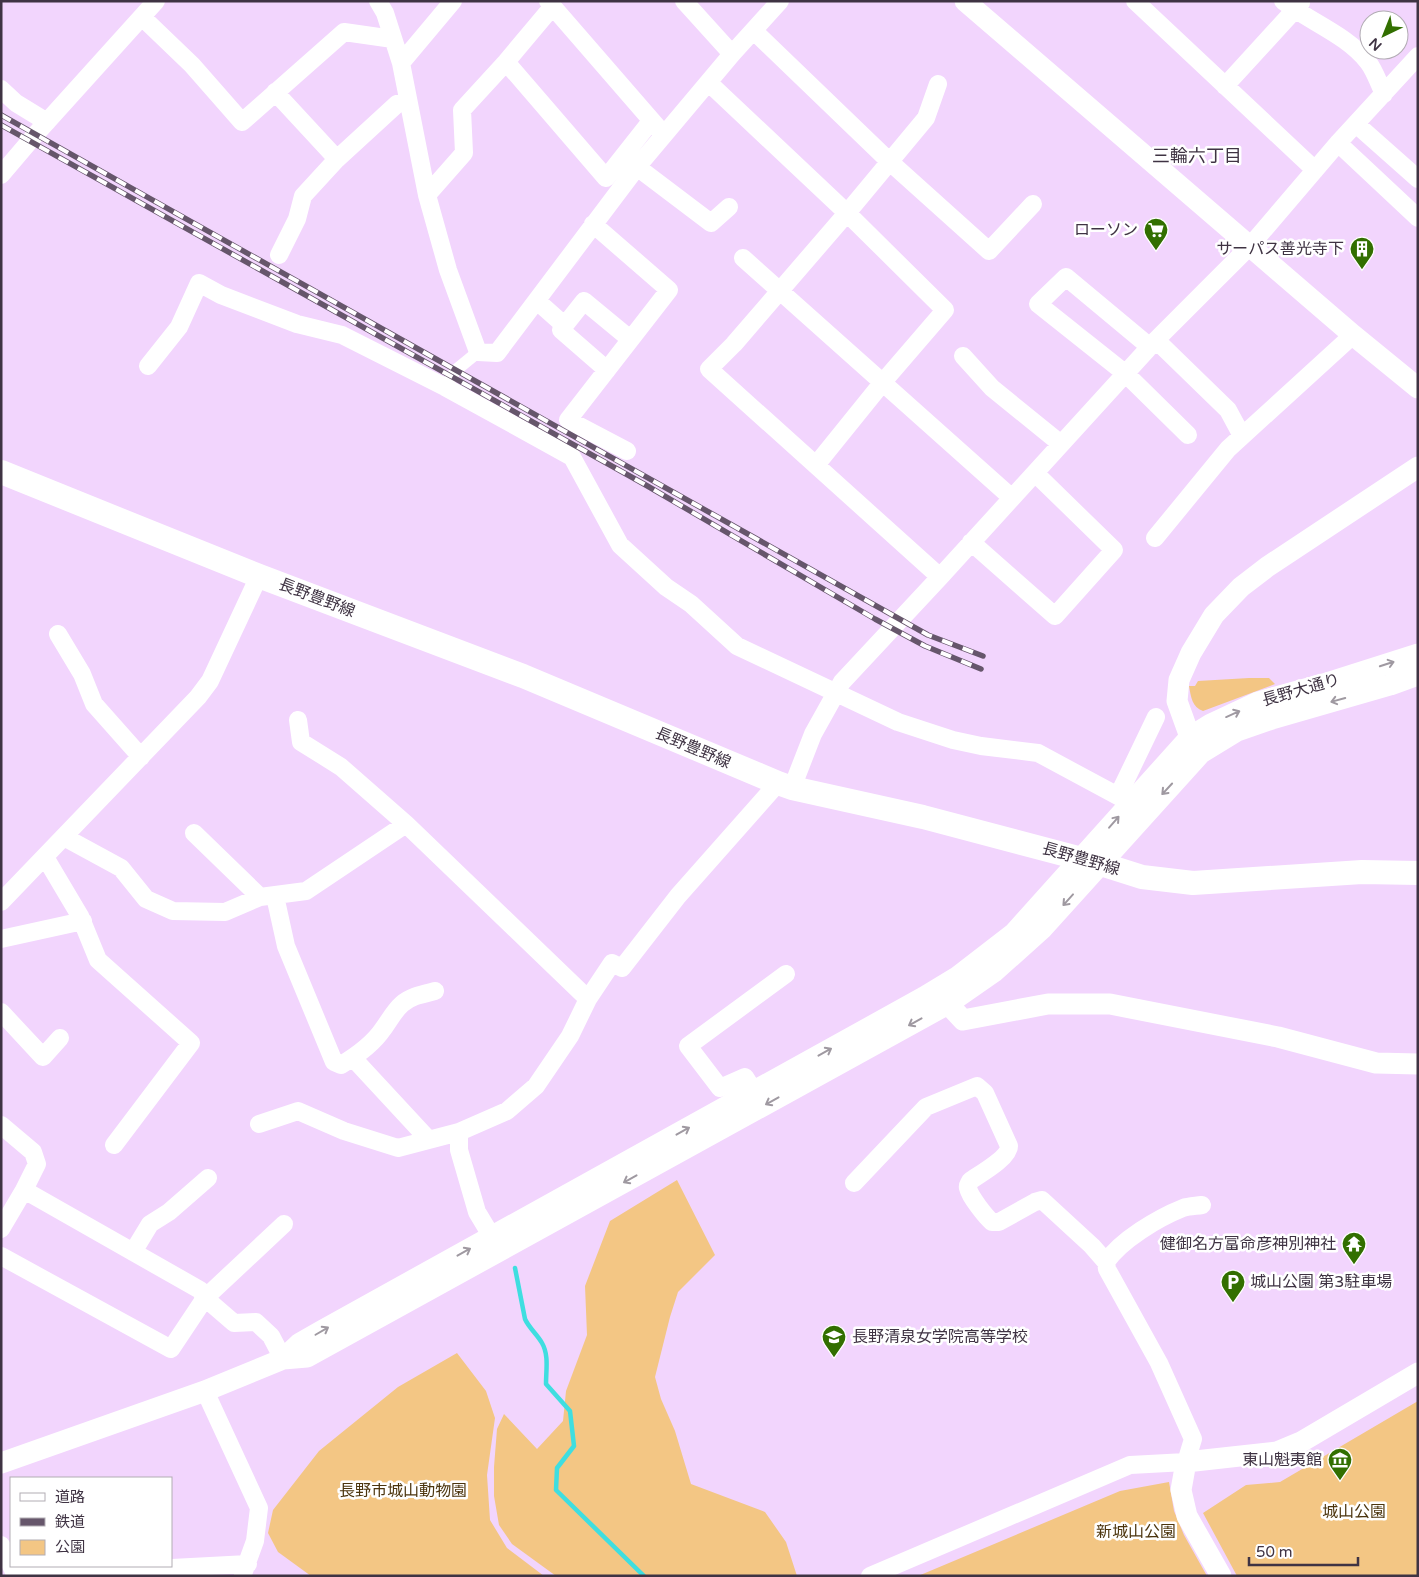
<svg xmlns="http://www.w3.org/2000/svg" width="1419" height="1577" viewBox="0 0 1419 1577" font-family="'Varela Round','Noto Sans JP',sans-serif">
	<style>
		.green { fill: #f3c684 }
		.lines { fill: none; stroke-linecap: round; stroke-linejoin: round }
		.stream { stroke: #3fdee0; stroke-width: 4.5 }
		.pedestrian { stroke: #fff; stroke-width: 12 }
		.minor { stroke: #fff; stroke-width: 18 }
		.tertiary { stroke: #fff; stroke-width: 21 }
		.secondary { stroke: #fff; stroke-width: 24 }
		.rail-casing { stroke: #66566b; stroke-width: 5.5 }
		.rail { stroke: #fff; stroke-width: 4; stroke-dasharray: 11; stroke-linecap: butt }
		.oneway { stroke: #9f99a1 }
		.labels { text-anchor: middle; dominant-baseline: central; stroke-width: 5; stroke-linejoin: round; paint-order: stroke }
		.poi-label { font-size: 16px; fill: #3f3343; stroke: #fff; text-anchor: end }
		.street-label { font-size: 16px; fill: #3f3343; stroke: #fff }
		.park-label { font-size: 16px; fill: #4c350e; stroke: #fff }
		.neighbourhood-label { font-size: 18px; fill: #3f3343; stroke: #fff }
	</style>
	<rect width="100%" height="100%" fill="#f2d5fd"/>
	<!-- green -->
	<path class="green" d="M 1249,678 L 1269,678 L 1275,684 L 1203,711 C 1192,707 1191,697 1189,686 L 1195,686 L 1198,681 Z
		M 677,1180 L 715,1255 L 678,1292 L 670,1317 L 655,1377 L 661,1399 L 675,1431 L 691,1484 L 765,1512 L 786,1542 L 797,1576 L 556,1576 L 512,1544 L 499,1525 L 494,1496 L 494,1467 L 497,1429 L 504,1414 L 537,1449 L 563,1421 L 566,1391 L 587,1335 L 585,1286 L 610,1221 Z
		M 457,1353 L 486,1391 L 495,1418 L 487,1475 L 490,1520 L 507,1548 L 544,1576 L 311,1576 L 278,1552 L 268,1533 L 273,1510 L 319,1451 L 398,1387 Z
		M 1418,1401 L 1418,1576 L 1237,1576 L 1203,1513 L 1246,1485 L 1280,1482 Z
		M 1169,1482 L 1174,1511 L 1184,1535 L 1207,1576 L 918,1576 L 1120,1491 Z"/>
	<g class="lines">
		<!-- stream -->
		<path class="stream" d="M 515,1268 L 525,1319 C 529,1328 537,1334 542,1343 C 549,1355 546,1370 546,1384 L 570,1411 L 574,1446 L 557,1468 L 556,1490 L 644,1576"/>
		<!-- pedestrian -->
		<path class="pedestrian" d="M 445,387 L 456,370 L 478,352"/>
		<!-- minor -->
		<path class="minor" d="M 378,1 L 385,13 L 401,63 L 427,195 L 448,270 L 478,352 L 497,353 L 637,167 L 732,54 L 780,1
			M 548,1 L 659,129
			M 684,1 L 732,54
			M 1135,1 L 1315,170
			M 1283,1 C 1310,22 1347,35 1368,62 C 1375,71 1379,84 1384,94
			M 142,17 L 192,65 L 242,122 L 344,32 L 393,39
			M 754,31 L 890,162 L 989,251 L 1033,204
			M 506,62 L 606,178 L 651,121
			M 401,63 L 453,1
			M 709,83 L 847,213 L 945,310 L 883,382 L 816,465
			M 938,84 L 926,118 L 847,213 L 734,344 L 709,369 L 940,577
			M 1225,86 L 1301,3
			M 1,89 L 16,103 L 47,122
			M 275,92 L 337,159
			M 1356,124 L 1418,179
			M 1338,143 L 1418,218
			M 637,167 L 711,223 L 729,207
			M 1,175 L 35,135 L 156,1
			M 427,195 L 464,153 L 462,110 L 506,62 L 553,6
			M 593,224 L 669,290 L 568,420 L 627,451
			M 279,255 L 297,219 L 303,196 L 337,159 L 397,104 L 408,100
			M 743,258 L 1012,498
			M 537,301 L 564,325
			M 1156,340 L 1228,410 L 1242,436
			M 1150,347 L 1066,277 L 1038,304 L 1126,374 L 1188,435
			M 963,356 L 992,388 L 1061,444
			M 148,366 L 179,327 L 199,283 L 221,295 L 297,324 L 342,335 L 445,387 L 572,457 L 620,545 L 666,587 L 691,604 L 737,646 L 898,722 L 953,740 L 981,746 L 1038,753 L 1131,803
			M 607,370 L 561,330 L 584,301 L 630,339
			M 1155,538 L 1228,449 L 1353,335
			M 971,542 L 1055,616 L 1114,550 L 1035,473
			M 58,634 L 82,674 L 94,704 L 141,757
			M 298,720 L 301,742 L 341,767 L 406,824 L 588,999
			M 792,788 L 813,734 L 842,682 L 940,577 L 1156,340 L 1250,246 L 1338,143 L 1418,56
			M 1118,796 L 1156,717
			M 194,833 L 260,897
			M 64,837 L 121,868 L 146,899 L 173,911 L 225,912 L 260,897 L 306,891 L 406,824
			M 45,857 L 80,916 L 98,960 L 191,1043 L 114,1145
			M 275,896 L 286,946 L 334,1062 L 341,1065 C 356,1056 373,1044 383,1029 C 389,1021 394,1011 402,1004 C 411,996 423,994 435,991
			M 1,902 L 198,697 L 210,681 L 259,576
			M 1,939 L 83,921
			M 1,1012 L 43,1057 L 60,1038
			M 353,1058 L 429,1140
			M 754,1091 L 745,1077 L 720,1088 L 688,1046 L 786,974
			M 259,1124 L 298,1111 L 344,1131 L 398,1148 L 459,1132 L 507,1111 L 536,1086 L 570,1036 L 588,999 L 612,963 L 622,968 L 678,896 L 778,783
			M 1,1125 L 33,1152 L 37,1164 L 24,1190 L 1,1229
			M 459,1132 L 459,1150 L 477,1212 L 492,1237
			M 854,1183 L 926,1107 L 977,1086 L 985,1093 L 1009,1146 C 1009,1158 980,1174 970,1181 C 969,1184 967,1185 968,1188 C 970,1197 986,1217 992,1222 L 999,1222 L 1035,1202 L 1042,1200 L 1092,1246 L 1106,1262
			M 24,1190 L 200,1290 L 205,1298 L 234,1323 L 256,1322 L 271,1336 L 283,1359
			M 133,1252 L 150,1224 L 169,1212 L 208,1178
			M 1,1256 L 171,1349 L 205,1298 L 284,1224
			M 205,1391 L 259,1508 L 255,1541 L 243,1574
			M 1,1545 L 16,1576
			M 20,1576 L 248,1564
			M 870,1576 L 1130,1465 L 1186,1462 L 1193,1439 L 1159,1363 L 1107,1269 L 1106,1262 C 1121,1240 1158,1218 1183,1208 C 1189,1206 1196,1206 1202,1205"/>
		<!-- tertiary -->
		<path class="tertiary" d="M 965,1 L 1353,335 L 1418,388
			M 1198,749 L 1190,737 L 1177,701 L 1179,680 L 1191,653 L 1214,615 L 1241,587 L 1267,567 L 1418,467
			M 940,992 L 948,1004 L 963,1020 L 1048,1004 L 1110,1004 L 1278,1037 L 1376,1063 L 1418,1064
			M 283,1359 L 300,1343 L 321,1331 L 924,997 L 957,977 L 1014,933 L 1190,737 L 1211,724 L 1258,702 L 1330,682 L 1418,654
			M 1,1463 L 205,1391 L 283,1359 L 307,1357 L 948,1004 L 994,972 L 1042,929 L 1201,753 L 1237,731 L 1272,719 L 1390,685 L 1418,675
			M 1221,1576 L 1187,1516 L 1181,1490 L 1186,1462 L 1277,1452 L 1301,1442 L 1418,1373"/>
		<!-- secondary -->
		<path class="secondary" d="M 1,472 L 259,576 L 523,676 L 778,783 L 792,788 L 923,817 L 1101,864 L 1142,877 L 1193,883 L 1362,872 L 1418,873"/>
		<defs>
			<path id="rail" d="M 1,115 L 928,635 L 983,656
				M 1,125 L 644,484 L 875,619 L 925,646 L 981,669"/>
		</defs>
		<!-- rail casing -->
		<use href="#rail" class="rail-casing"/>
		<!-- rail -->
		<use href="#rail" class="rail"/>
	</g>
	<!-- one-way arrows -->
	<defs><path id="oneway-shaft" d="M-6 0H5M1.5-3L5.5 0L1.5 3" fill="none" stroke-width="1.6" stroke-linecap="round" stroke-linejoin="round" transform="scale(1.25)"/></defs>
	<g class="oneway">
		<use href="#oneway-shaft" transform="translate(1387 664) rotate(-18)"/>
		<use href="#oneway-shaft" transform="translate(1338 700) rotate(165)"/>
		<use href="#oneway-shaft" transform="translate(1233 714) rotate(-24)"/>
		<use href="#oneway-shaft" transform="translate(1167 789) rotate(133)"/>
		<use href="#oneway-shaft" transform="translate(1114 822) rotate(-49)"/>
		<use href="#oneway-shaft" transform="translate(1068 900) rotate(132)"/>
		<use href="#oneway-shaft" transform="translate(915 1022) rotate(151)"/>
		<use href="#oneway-shaft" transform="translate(825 1052) rotate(-29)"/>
		<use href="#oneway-shaft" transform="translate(772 1101) rotate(151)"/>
		<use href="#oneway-shaft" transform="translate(683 1131) rotate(-29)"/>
		<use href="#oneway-shaft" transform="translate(630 1179) rotate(151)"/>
		<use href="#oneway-shaft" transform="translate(464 1252) rotate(-29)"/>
		<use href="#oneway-shaft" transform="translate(322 1331) rotate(-30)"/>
	</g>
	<!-- icons -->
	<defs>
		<symbol id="supermarket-pin" viewBox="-11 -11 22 30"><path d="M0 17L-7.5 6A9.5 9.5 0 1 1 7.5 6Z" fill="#326f00" stroke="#fff"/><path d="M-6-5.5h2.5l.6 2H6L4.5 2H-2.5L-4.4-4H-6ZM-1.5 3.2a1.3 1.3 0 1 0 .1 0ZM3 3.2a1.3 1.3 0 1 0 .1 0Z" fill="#fff"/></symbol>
		<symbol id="building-pin" viewBox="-11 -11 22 30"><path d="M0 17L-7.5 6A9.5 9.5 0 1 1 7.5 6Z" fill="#326f00" stroke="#fff"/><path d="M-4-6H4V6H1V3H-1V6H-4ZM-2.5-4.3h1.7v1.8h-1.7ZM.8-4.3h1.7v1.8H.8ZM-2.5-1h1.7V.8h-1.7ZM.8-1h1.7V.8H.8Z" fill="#fff"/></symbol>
		<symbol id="temple-pin" viewBox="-11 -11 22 30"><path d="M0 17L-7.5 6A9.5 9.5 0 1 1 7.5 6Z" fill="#326f00" stroke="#fff"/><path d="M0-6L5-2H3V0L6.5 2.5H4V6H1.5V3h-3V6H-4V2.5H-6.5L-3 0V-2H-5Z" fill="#fff"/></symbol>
		<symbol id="parking-pin" viewBox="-11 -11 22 30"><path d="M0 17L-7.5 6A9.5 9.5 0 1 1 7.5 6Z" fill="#326f00" stroke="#fff"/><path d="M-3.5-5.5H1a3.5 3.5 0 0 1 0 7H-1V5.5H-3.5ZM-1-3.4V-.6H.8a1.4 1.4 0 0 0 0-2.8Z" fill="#fff"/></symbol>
		<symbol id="school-pin" viewBox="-11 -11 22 30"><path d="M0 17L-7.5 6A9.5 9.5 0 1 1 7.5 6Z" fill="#326f00" stroke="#fff"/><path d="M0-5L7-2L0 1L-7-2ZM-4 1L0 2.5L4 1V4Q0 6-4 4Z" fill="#fff"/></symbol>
		<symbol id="museum-pin" viewBox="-11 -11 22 30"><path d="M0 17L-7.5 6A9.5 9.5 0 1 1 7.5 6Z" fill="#326f00" stroke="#fff"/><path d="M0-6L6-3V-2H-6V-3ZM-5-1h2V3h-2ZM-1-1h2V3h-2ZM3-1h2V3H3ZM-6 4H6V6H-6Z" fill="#fff"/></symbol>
	</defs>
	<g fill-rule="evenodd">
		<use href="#supermarket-pin" x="1142" y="216" width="28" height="38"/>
		<use href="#building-pin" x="1348" y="235" width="28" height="38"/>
		<use href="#temple-pin" x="1340" y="1230" width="28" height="38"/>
		<use href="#parking-pin" x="1219" y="1268" width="28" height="38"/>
		<use href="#school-pin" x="820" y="1323" width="28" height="38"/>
		<use href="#museum-pin" x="1326" y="1446" width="28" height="38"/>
	</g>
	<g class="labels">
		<!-- poi labels -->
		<g class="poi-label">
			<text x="1138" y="230">ローソン</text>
			<text x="1344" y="249">サーパス善光寺下</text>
			<text x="1336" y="1244">健御名方富命彦神別神社</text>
			<text x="1250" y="1282" text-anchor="start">城山公園 第3駐車場</text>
			<text x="852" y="1337" text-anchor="start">長野清泉女学院高等学校</text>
			<text x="1322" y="1460">東山魁夷館</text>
		</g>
		<!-- street labels -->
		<g class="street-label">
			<text transform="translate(317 598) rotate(21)">長野豊野線</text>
			<text transform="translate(1301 690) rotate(-16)">長野大通り</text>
			<text transform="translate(693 748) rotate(23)">長野豊野線</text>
			<text transform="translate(1081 859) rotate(16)">長野豊野線</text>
		</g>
		<!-- park labels -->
		<g class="park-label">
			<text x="403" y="1491">長野市城山動物園</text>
			<text x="1354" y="1512">城山公園</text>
			<text x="1136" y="1532">新城山公園</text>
		</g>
		<!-- neighbourhood labels -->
		<g class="neighbourhood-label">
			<text x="1197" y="156">三輪六丁目</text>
		</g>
	</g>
	<!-- border -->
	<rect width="1419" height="1577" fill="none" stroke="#3f3343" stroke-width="5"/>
	<!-- legend -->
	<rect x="10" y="1477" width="162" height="90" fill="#ffffff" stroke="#b2adb4"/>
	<rect x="20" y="1493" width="25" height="8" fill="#ffffff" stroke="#b2adb4"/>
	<text x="55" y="1502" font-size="15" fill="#3f3343">道路</text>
	<rect x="20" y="1518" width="25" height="8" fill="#66566b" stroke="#b2adb4"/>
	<text x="55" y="1527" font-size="15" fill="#3f3343">鉄道</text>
	<rect x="20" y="1540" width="25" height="15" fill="#f3c684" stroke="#b2adb4"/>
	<text x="55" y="1552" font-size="15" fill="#3f3343">公園</text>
	<!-- north arrow -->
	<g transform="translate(1384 35) rotate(223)"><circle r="24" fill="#ffffff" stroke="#b2adb4"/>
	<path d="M0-4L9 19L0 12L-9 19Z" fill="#326f00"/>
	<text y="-8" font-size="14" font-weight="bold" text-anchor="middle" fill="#3f3343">N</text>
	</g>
	<!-- scale -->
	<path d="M1249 1557v8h109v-8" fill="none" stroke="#3f3343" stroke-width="2.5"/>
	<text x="1256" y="1557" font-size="15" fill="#3f3343" stroke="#ffffff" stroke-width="4" paint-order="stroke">50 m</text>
</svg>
